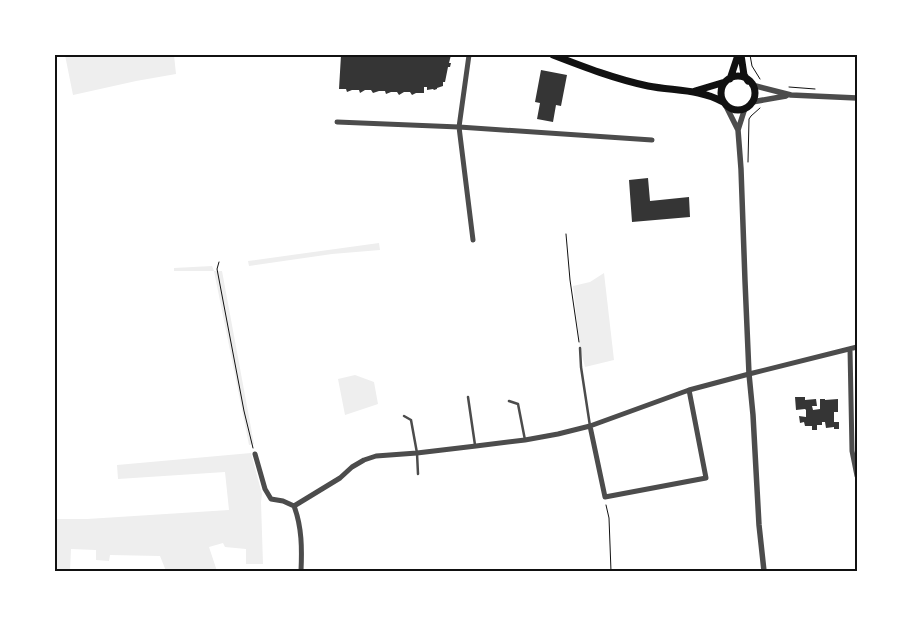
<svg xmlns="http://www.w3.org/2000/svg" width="912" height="626" viewBox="0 0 912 626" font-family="Literata,serif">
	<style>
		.green { fill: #eee }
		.building { fill: #353535 }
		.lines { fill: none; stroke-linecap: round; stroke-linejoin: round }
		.path { stroke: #111; stroke-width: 1 }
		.service { stroke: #4c4c4c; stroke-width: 2.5 }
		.minor { stroke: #4c4c4c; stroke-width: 5 }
		.tertiary { stroke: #4c4c4c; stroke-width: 5.5 }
		.secondary { stroke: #111; stroke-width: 7 }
		.neatline { fill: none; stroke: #111; stroke-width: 2 }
	</style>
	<rect width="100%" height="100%" fill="#fff"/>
	<!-- green -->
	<path class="green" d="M 65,55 L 174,55 L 176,74 L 136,81 L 73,95 Z
		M 379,243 L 380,250 L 332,254 L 249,266 L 248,261 Z
		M 212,266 L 214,271 L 222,271 L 254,444 L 249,445 L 214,271 L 174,271 L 174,268 Z
		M 604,273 L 614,360 L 585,367 L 580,348 L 573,286 L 590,282 Z
		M 355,375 L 374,382 L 378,404 L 345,415 L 338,379 Z
		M 251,453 L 262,494 L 261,502 L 263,564 L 246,564 L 246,549 L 225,547 L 223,543 L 209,547 L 217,571 L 166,571 L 160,556 L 110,555 L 109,561 L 96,560 L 96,550 L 71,549 L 70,571 L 55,571 L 55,519 L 87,519 L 229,510 L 225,472 L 118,479 L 117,465 Z"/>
	<!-- building -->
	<path class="building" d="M 341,55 L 451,55 L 449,63 L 451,63 L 450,67 L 448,67 L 445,82 L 443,82 L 443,86 L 437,88 L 437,89 L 434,90 L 433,89 L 427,90 L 427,87 L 424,87 L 424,93 L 416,93 L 412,95 L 410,92 L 404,92 L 399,95 L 397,92 L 391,92 L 386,94 L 385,91 L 379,91 L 373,93 L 371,90 L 365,90 L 360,93 L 359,90 L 352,90 L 347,92 L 346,89 L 339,89 Z
		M 541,70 L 567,75 L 561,106 L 556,105 L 553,122 L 537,119 L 540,103 L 535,102 Z
		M 648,178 L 650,201 L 689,197 L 690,217 L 632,222 L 629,180 Z
		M 795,397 L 805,397 L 805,400 L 816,399 L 817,406 L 812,406 L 813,410 L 820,409 L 820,399 L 825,399 L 825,400 L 838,399 L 838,412 L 834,412 L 834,422 L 839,422 L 839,429 L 834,429 L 834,427 L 826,428 L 825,422 L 822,422 L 822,425 L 817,425 L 817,430 L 812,430 L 812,426 L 805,426 L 804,422 L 800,423 L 799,416 L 806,417 L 806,410 L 805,409 L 796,410 Z"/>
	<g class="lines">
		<!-- path -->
		<path class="path" d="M 750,55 L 752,66 L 760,79
			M 789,87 L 815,89
			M 748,162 L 749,119 L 751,116 L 760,108
			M 566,234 L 570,280 L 579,342
			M 219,262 L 217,269 L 244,411 L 253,448
			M 606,505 L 609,518 L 611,571"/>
		<!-- service -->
		<path class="service" d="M 580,348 L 581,367 L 590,426
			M 468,397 L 475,445
			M 509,401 L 518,404 L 525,440
			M 404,416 L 411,420 L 417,453 L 418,474"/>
		<!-- minor -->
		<path class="minor" d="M 469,55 L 459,127 L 473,240
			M 337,122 L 459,127 L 652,140
			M 850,349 L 852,451 L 857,476
			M 590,426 L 605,497 L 706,478 L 689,390
			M 255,454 L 265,489 L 271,499 L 283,501 L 294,506 C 302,527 302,549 301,571
			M 294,506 L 340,478 L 352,467 L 364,460 L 376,456 L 417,453 L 476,446 L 525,440 L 558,434 L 590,426 L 689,390 L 749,374 L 857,347"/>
		<!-- tertiary -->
		<path class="tertiary" d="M 752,85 L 791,95 L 857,98
			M 752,102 L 786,96
			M 726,106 L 738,130
			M 745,108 L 738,130 L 741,169 L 745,281 L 749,374 L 753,415 L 759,525 L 764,571"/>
		<!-- secondary -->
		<path class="secondary" d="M 553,55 C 584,67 615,79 648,86 C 674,91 700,89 723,102
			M 741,55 L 744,75 L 748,81
			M721 93a17 17 0 1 1 34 0a17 17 0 1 1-34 0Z
			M 730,79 L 738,55
			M 695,91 L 725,82"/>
	</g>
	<!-- border -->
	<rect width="912" height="626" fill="none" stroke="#ffffff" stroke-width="112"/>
	<rect x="56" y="56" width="800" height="514" class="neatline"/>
</svg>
